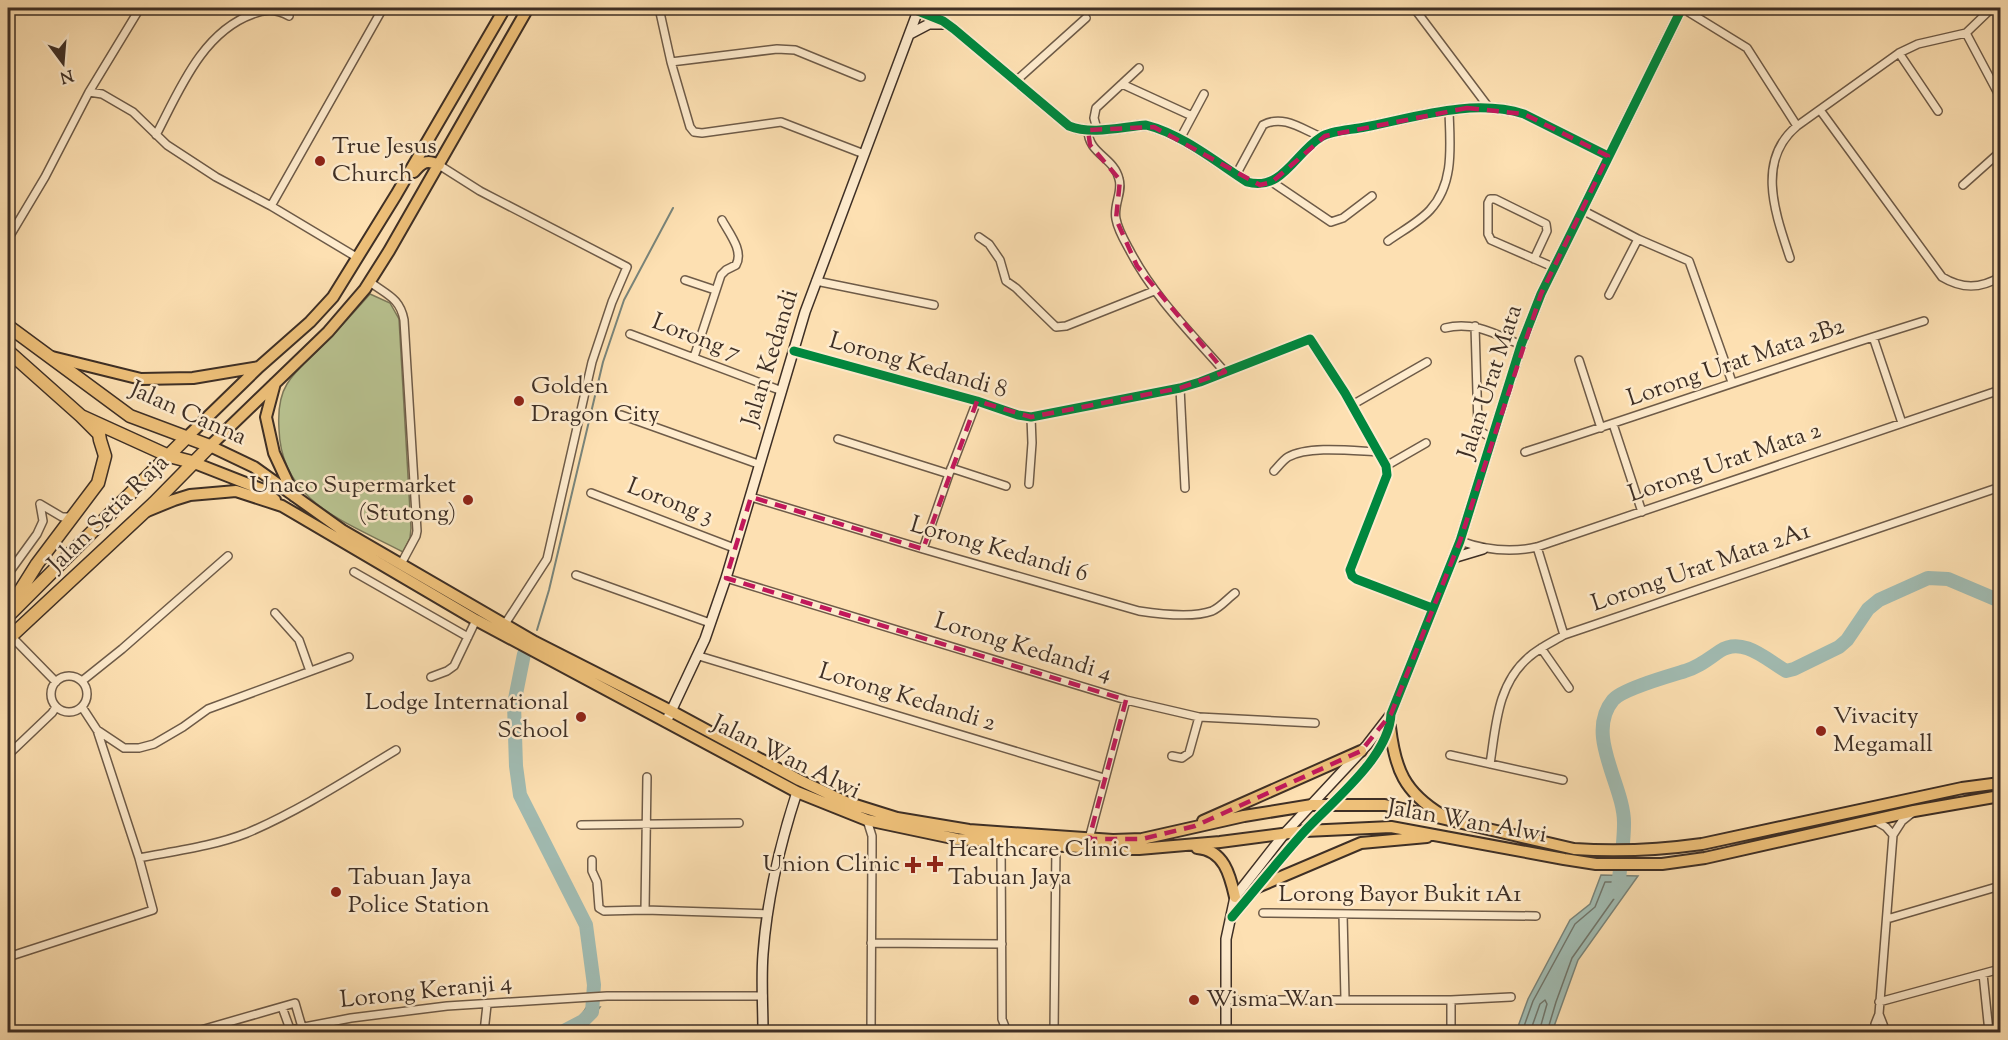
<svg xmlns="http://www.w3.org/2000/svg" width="2008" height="1040" viewBox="0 0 2008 1040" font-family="'Sorts Mill Goudy',serif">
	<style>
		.green { fill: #b9c391; stroke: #7c795b; stroke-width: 1.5 }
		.water { fill: #a1bcb3; stroke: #79847a; stroke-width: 1.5 }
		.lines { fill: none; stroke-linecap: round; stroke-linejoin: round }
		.shore { stroke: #70766c; stroke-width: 1.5 }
		.stream { stroke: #79847a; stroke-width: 2 }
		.river { stroke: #a1bcb3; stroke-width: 14 }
		.street-casing { stroke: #6e5b48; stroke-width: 10 }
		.secondary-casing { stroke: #3e2f25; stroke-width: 12 }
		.primary-casing { stroke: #3e2f25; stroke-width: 14 }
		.highway-casing { stroke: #3e2f25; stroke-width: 15 }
		.street { stroke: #feebcd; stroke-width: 7 }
		.secondary { stroke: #feebcd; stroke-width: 9 }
		.primary { stroke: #eec079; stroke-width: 10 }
		.highway { stroke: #eec079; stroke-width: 12 }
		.cycleway-casing { stroke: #feebcd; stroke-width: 13 }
		.cycleway { stroke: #00873e; stroke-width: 9 }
		.marked { fill: none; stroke: #c2185b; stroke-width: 4.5; stroke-dasharray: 12 8; stroke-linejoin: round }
		.poi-dot { fill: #8f2418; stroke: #feebcd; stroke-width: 2 }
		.labels { text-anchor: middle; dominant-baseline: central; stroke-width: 5; stroke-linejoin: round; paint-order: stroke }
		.poi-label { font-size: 24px; fill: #3e2f25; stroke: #feebcd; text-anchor: start }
		.street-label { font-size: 24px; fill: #3e2f25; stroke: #feebcd }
	</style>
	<rect width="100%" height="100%" fill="#fde0b2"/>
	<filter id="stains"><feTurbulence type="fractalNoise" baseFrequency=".00333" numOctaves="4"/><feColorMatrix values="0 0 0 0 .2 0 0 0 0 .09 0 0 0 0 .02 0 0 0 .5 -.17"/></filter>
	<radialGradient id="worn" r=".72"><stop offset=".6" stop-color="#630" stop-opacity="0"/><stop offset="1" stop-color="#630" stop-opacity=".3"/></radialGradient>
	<!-- green -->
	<path class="green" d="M 370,294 L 390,303 L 399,319 L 411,528 L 410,538 L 403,552 C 347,522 281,503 279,429 C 278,414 279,397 287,384 C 296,369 312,357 324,344 C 340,328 355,311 370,294 Z"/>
	<!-- water -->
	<path class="water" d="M 1601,875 L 1638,876 L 1578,960 L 1552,1032 L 1516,1032 L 1528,999 L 1570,920 L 1590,904 Z
		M 600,1007 L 586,1026 L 577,1032 L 505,1032 C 525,1025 525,1031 542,1031 C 552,1031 571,1026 578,1019 C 581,1016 584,1011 586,1008 Z"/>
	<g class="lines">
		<!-- shore -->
		<path class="shore" d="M 1522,1032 L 1533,1001 L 1575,924 L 1595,907 L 1605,882 L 1622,882 L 1623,886 L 1572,958 L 1556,1002 L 1547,1032
			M 1530,1032 L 1540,1004 L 1545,1000 L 1547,1004 L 1539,1032"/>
		<!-- stream -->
		<path class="stream" d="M 537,630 L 549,590 L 603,362 L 624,300 L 673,208"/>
		<!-- river -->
		<path class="river" d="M 524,654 L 514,704 L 516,766 L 520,795 L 586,925 L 594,985 L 592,1012 L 583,1021 L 562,1032
			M 1615,892 L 1618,888 C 1620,867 1624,845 1624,824 C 1625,786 1584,735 1613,700 C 1622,689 1669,676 1685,671 C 1699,667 1708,659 1720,651 C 1743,636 1767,660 1786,671 L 1794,669 L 1839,647 L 1847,640 L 1868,609 L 1879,600 L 1928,578 L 1948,579 L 2000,601"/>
		<defs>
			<path id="street" d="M 659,8 L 671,62 L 690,127 L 694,132 L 702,133 L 781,122 L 864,154
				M 1414,8 L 1490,109
				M 1682,8 L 1747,48 L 1797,126 L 1899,53 L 1918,44 L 1966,33 L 1992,8
				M 1966,33 L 2000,97
				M 1899,53 L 1938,111
				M 671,62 L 777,49 L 795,50 L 861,77
				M 1017,80 L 1086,18
				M 1122,84 L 1192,116
				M 89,92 L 102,94 L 133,112 L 167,145 L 216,177 L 271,206 L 358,258
				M 1820,110 L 1942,277 C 1962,289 1980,289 2000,277
				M 1097,129 L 1094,118 L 1096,108 L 1139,68
				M 1088,130 C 1088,154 1114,157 1119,179 C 1123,192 1113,205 1116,219 C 1118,230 1124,240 1129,249 C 1153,296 1191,333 1225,372
				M 156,135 C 179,91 202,32 253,14 C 265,9 277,9 289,16
				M 1180,139 L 1204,94
				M 439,165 L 480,191 L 627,267 L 612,302 L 592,362 L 547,559 L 505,624
				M 1236,175 L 1263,125 C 1283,114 1302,129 1321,137
				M 1272,182 L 1331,222 L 1343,218 L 1372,196
				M 1963,185 L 2000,152
				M 271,206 L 383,8
				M 1582,210 L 1638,239 L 1689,261 L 1732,382
				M 979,237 L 989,244 L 1000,260 L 1006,281 L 1016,288 L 1056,327 L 1066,326 L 1154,291
				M 8,239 L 45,177 L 89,92 L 140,8
				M 1388,241 C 1402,231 1419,222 1430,210 C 1455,183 1450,144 1449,111
				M 1790,258 C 1776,215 1755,161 1797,126
				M 1534,259 L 1547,231 L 1546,224 L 1495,199 L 1490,199 L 1488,203 L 1488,234 L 1491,240 L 1553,267
				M 685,280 L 715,290
				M 816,281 L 934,305
				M 370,282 C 387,295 400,298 404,320 L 417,531 L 416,536 L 401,564
				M 1609,295 L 1638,239
				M 1475,326 L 1478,426 L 1480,431 L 1493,439
				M 1445,328 C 1474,321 1495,334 1521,345
				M 630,334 L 782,391
				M 1873,337 L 1924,321
				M 794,351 L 977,401 L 1018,415 L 1031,417 L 1180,388 L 1200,382 L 1310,339 L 1345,393 L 1386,466 L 1387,475 L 1350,570 L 1352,576 L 1356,579 L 1432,608
				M 694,357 L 721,275 L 726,270 L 736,265 C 744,251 729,233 722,220
				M 1579,360 L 1601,428
				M 1180,388 L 1185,488
				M 1352,405 L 1427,362
				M 621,415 L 758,464
				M 1613,424 L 1642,512
				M 838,439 L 949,474 L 923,549
				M 1525,452 C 1641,415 1757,374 1873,337 L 1902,423
				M 1386,466 L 1426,443
				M 951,468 L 1006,486
				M 1274,471 C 1278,467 1283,460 1288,457 C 1309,445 1355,451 1379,452
				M 949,474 L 977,401
				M 1029,484 L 1032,443 L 1031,417
				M 591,493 L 734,548
				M 751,497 L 923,549 L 1139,611 C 1159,614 1193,618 1212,611 C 1221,607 1227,599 1235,593
				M 40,504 L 62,517 L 72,517
				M 1460,541 C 1485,550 1510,553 1537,547 L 2000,390
				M 1537,547 L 1564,635
				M 354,572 L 468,637
				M 8,574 L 37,534 L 43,521 L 40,504
				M 576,575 L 710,623
				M 726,578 L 1126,700 L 1199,717 L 1315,723
				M 275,613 L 299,640 L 310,671
				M 11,636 L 56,682
				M 1541,648 L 1569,688
				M 699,656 L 1104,778
				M51 694a18 18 0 1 1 36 0a18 18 0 1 1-36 0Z
				M 431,677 L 447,671 L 454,666 L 476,620
				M 82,681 L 122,649 L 228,556
				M 97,730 L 124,748 L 139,748 L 154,744 L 183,727 L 208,709 L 349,657
				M 8,755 L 52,713 L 56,707
				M 1450,755 L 1563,780
				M 1172,756 L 1182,758 L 1189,753 L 1199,717
				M 1490,764 C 1496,726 1497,684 1529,657 C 1539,648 1552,642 1564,635 L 2000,487
				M 867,820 L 872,836 L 872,849 L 871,1032
				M 1874,820 L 1886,827 L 1893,835
				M 581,825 L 739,823
				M 1089,839 L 1126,700
				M 1001,843 L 1002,1019 L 1007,1032
				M 139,858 C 175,851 214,846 247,833 C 299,811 348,779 396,750
				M 592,860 L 592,871 L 597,882 L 599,908 L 604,911 L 645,910 L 768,914
				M 645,910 L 647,777
				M 1263,913 L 1536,916
				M 1343,914 L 1345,999
				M 1887,919 L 2000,886
				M 871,943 L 1002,944
				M 8,957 L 153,910 L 139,858 L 97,730 L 82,707
				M 1983,974 L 1989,1032
				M 1226,1000 L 1451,1000 L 1511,997
				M 1451,1000 L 1451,1032
				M 1879,1002 L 2000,969
				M 282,1007 L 290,1029
				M 1879,1014 L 1886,1032
				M 194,1032 L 295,1003 L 302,1027
				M 278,1032 L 351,1018 L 447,1006 L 607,996 L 763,996
				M 484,1032 L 487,1005
				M 1054,1032 L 1056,846
				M 1877,1032 L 1875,1024 L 1879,1014 L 1893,835 L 1902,821 L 1912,813"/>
			<path id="secondary" d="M 918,11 L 943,21 L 954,29 L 1069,126 C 1092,135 1121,127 1146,125 C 1182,134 1216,162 1247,182 C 1282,192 1295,153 1321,137 C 1332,130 1352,130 1365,127 C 1416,117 1473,98 1524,114 L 1608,156
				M 910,34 L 929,24 L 945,24
				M 1453,558 L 1483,549
				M 666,722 L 705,639 L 726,578 L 805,312 L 919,8
				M 1232,917 C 1256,889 1278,861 1303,833 C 1331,802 1389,758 1391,714 L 1460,541 L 1521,345 L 1541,294 L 1682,8
				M 763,1032 C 763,1007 761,980 763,954 C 767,899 780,844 797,792
				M 1226,1032 L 1226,939 L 1235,897 L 1285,833 L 1367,745 L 1391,714"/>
			<path id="primary" d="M 528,8 L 389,251 L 365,289 L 328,332 L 210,446 L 254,467 L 342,530 L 535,642 L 671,711 L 799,780 L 846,802 L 897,818 L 969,830 L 1113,840 L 1142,839 L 1244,816 L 1312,805 L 1385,805 L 1574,849 C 1617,852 1659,850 1702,844 L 1962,788 L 2000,783
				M 414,172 C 422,162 427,159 439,165
				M 52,357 L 141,379 L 193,378 L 259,367
				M 275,383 L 266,417 L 274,453 L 294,496
				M 187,437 L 259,367 L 310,322 L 333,297 L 396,195 L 505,8
				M 192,462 L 261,489 L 275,500
				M 147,511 L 174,500 L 190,495 L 236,491 L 282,506 L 476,620 L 797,792 L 867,820 L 957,839 L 1110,849 L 1139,849 L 1220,842 L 1305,831 L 1391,827 L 1564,859 L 1596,864 L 1662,864 L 1705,858 L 1914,811 L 2000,796
				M 1390,727 C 1395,769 1404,792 1442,815
				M 1203,821 L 1361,751
				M 1197,848 C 1224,850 1230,875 1235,897
				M 1255,888 L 1361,843 L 1427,837"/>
			<path id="highway" d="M 8,326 L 130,416 L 210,446 L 154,503 L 8,639
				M 8,351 L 81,416 L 169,456 L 192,462
				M 10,607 L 37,564 L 98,483 L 105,456 L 100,440 L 99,434 L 81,416
				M 8,616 L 187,437"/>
		</defs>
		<!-- street casing -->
		<use href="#street" class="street-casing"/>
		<!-- secondary casing -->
		<use href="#secondary" class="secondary-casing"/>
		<!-- primary casing -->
		<use href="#primary" class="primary-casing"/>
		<!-- highway casing -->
		<use href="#highway" class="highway-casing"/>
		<!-- street -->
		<use href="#street" class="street"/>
		<!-- secondary -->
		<use href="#secondary" class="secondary"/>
		<!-- primary -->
		<use href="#primary" class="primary"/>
		<!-- highway -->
		<use href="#highway" class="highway"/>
		<defs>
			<path id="cycleway" d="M 918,11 L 943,21 L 954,29 L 1069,126 C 1092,135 1121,127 1146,125 C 1182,134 1216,162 1247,182 C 1282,192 1295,153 1321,137 C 1332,130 1352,130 1365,127 C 1416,117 1473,98 1524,114 L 1608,156
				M 794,351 L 977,401 L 1018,415 L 1031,417 L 1180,388 L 1200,382 L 1310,339 L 1345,393 L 1386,466 L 1387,475 L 1350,570 L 1352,576 L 1356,579 L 1432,608
				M 1232,917 C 1256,889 1278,861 1303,833 C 1331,802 1389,758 1391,714 L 1460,541 L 1521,345 L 1541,294 L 1682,8"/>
		</defs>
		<!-- cycleway casing -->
		<use href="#cycleway" class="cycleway-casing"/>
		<!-- cycleway -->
		<use href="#cycleway" class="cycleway"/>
	</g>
	<!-- marked area -->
	<path class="marked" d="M 1467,108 L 1524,114 L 1608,156 L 1541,294 L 1460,541 L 1391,714 L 1361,751 L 1195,826 L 1142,839 L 1089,839 L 1126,700 L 726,578 L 751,497 L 923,549 L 977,401 L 1031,417 L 1180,388 L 1225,372 L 1137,266 L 1116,219 L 1120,180 L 1090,145 L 1088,130 L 1154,127 L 1260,185 L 1272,182 L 1325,136 Z"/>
	<!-- markers -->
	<g class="poi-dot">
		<circle cx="320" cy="161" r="6"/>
		<circle cx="519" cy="401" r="6"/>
		<circle cx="468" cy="500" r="6"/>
		<circle cx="581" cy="717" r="6"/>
		<circle cx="1821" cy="731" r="6"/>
		<path d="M932 855h6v6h6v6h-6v6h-6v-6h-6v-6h6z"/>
		<path d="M910 856h6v6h6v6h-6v6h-6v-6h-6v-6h6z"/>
		<circle cx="336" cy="892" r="6"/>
		<circle cx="1194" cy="1000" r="6"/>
	</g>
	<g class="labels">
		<!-- poi labels -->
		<g class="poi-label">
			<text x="332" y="147">True Jesus<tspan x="332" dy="28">Church</tspan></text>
			<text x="531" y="387">Golden<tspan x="531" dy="28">Dragon City</tspan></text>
			<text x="456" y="486" text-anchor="end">Unaco Supermarket<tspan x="456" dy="28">(Stutong)</tspan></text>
			<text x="569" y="703" text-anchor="end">Lodge International<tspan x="569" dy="28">School</tspan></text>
			<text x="1833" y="717">Vivacity<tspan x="1833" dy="28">Megamall</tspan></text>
			<text x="948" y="850">Healthcare Clinic<tspan x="948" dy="28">Tabuan Jaya</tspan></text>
			<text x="900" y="865" text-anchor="end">Union Clinic</text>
			<text x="348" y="878">Tabuan Jaya<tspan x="348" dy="28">Police Station</tspan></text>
			<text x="1206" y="1000">Wisma Wan</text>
		</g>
		<!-- street labels -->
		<g class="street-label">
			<text transform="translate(696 338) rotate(21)">Lorong 7</text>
			<text transform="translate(771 358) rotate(-73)">Jalan Kedandi</text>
			<text transform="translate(1736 363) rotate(-19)">Lorong Urat Mata 2B2</text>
			<text transform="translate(918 366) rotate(16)">Lorong Kedandi 8</text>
			<text transform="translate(1491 382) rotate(-72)">Jalan Urat Mata</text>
			<text transform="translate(188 414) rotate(24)">Jalan Canna</text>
			<text transform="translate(1725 463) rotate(-19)">Lorong Urat Mata 2</text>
			<text transform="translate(670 502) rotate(21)">Lorong 3</text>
			<text transform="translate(109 514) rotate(-44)">Jalan Setia Raja</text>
			<text transform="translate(999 550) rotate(16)">Lorong Kedandi 6</text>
			<text transform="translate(1701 568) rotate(-19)">Lorong Urat Mata 2A1</text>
			<text transform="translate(1023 648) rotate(17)">Lorong Kedandi 4</text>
			<text transform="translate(907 698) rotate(17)">Lorong Kedandi 2</text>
			<text transform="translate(786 758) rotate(26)">Jalan Wan Alwi</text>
			<text transform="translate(1467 822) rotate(10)">Jalan Wan Alwi</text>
			<text x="1400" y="895">Lorong Bayor Bukit 1A1</text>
			<text transform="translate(426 992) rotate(-6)">Lorong Keranji 4</text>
		</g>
	</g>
	<!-- margin -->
	<rect width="2008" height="1040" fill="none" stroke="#fde0b2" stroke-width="30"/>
	<rect x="9" y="9" width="1990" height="1022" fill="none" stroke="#3e2f25" stroke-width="3"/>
	<rect x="15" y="15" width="1978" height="1010" fill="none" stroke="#3e2f25" stroke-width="1.5"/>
	<!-- north arrow -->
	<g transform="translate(63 63) rotate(164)" stroke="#feebcd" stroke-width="4.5" paint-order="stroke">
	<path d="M0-4.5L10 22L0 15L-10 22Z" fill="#3e2f25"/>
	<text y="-9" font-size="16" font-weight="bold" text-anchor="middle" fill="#3e2f25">N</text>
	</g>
	<rect width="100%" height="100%" filter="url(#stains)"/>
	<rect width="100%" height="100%" fill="url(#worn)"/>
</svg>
